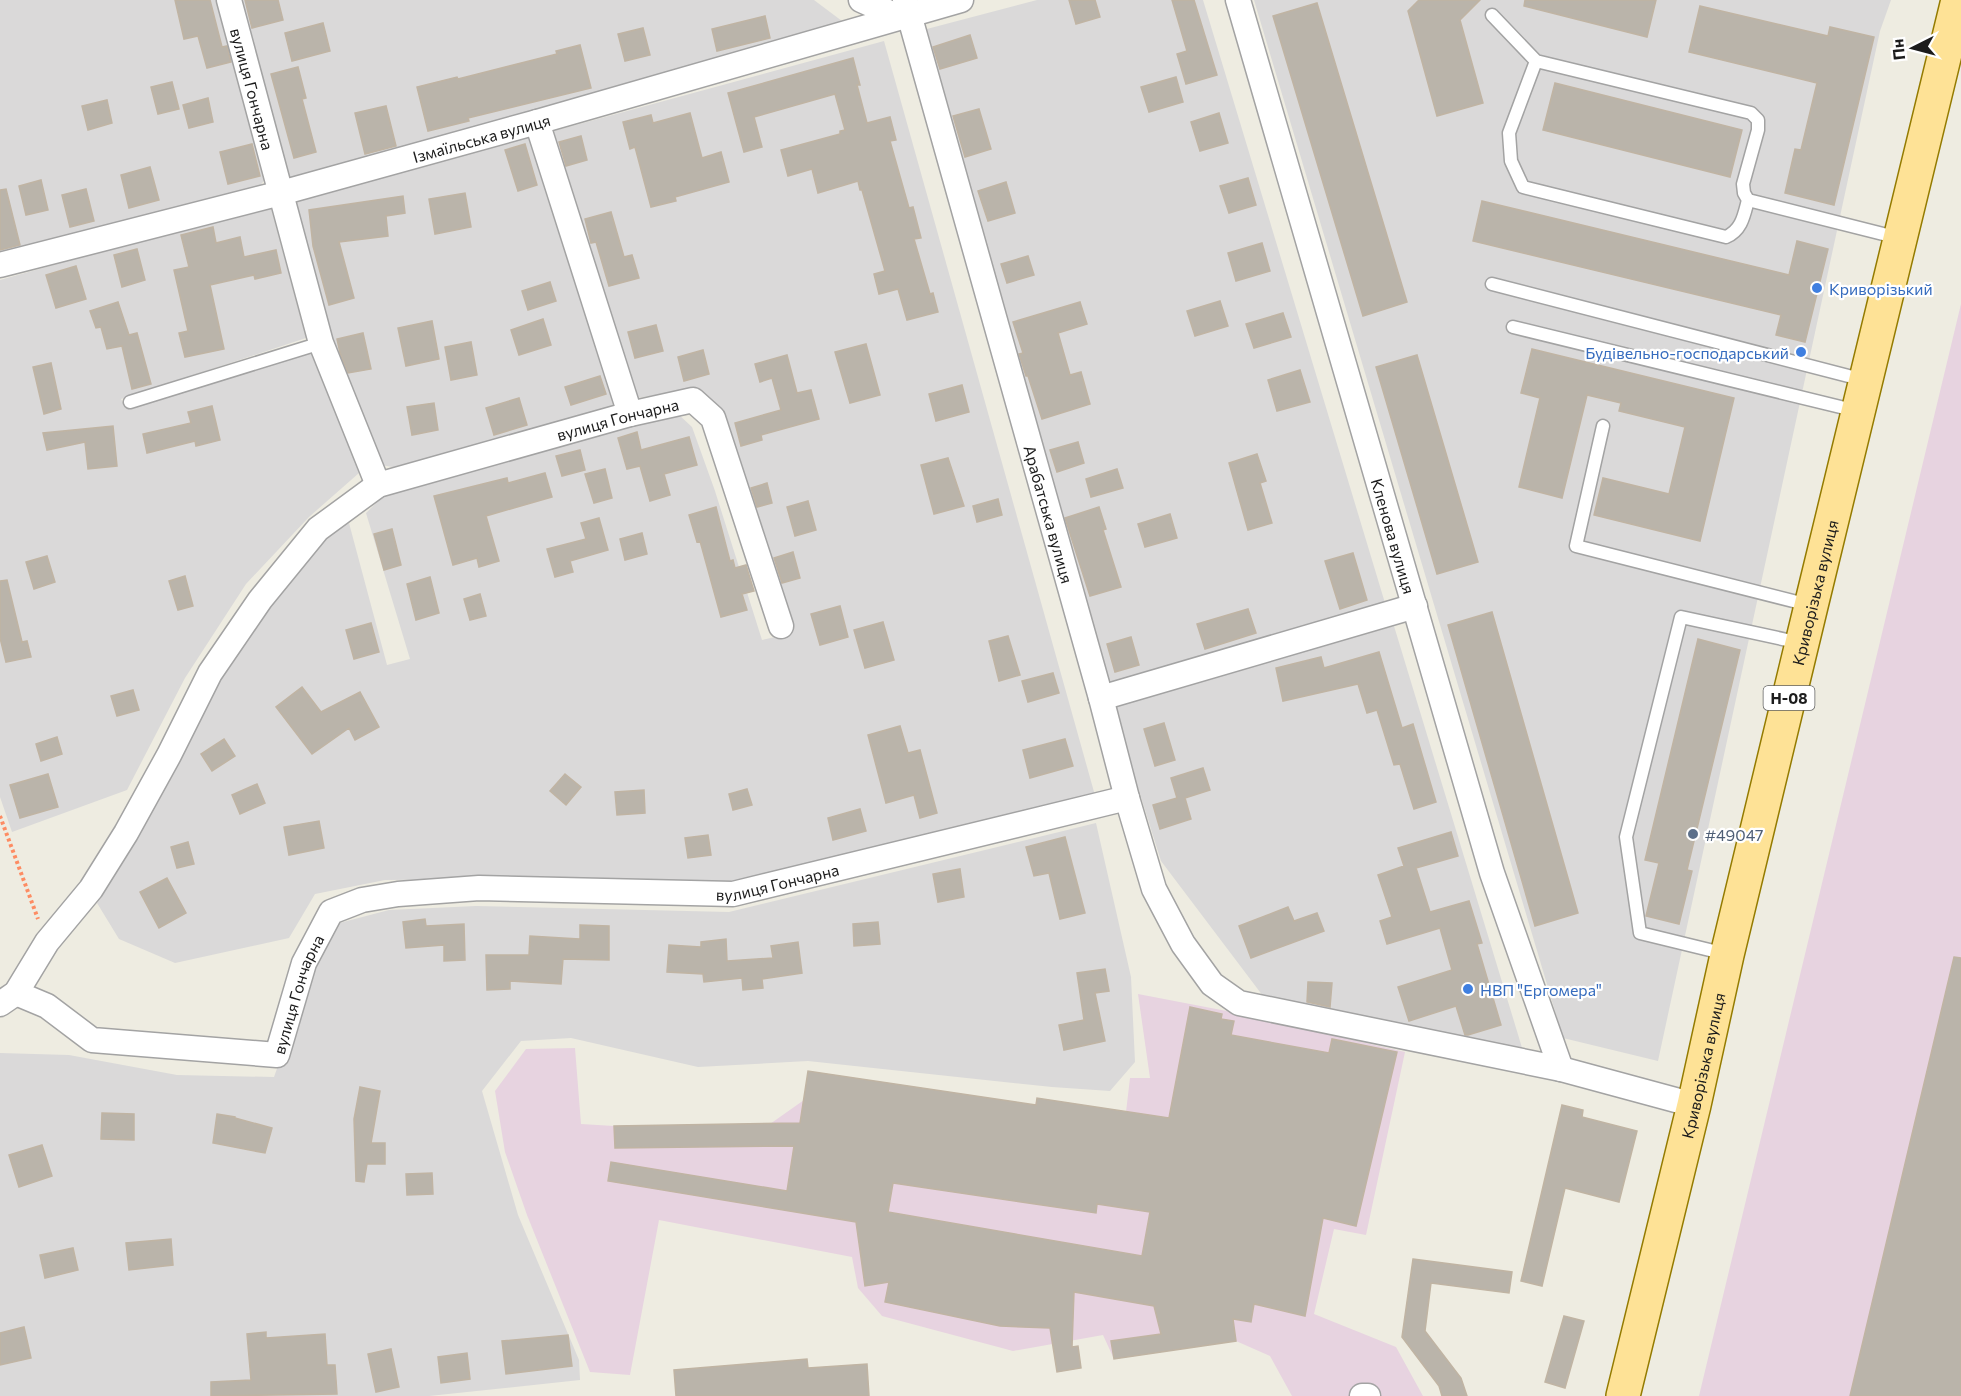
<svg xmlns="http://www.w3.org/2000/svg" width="1961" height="1396" viewBox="0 0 1961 1396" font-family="Commissioner,sans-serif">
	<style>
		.residential { fill: #dad9d9 }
		.industrial { fill: #e7d3e0 }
		.building { fill: #bab4aa; stroke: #c0b4a3; stroke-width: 1.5; fill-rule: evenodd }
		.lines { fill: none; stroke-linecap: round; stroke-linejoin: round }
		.service-casing { stroke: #a3a3a3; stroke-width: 15 }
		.minor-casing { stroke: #a3a3a3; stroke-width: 27 }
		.primary-casing { stroke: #947b00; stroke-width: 36 }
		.path { stroke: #fd8c63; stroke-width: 4; stroke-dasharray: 3 3; stroke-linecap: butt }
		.service { stroke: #fff; stroke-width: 12 }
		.minor { stroke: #fff; stroke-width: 24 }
		.primary { stroke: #fee296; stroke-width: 33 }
		.shop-dot { fill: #3f7fe0; stroke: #fff; stroke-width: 2 }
		.service-dot { fill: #5c6f8a; stroke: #fff; stroke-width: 2 }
		.labels { text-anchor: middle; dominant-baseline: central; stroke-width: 4.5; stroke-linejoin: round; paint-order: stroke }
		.shield { fill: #fff; stroke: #606060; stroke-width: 1.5 }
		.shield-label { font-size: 15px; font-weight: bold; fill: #1c1c1c }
		.street-label { font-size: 16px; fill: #1c1c1c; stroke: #fff }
		.shop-label { font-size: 16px; fill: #366cbe; stroke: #fff; text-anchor: start }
		.service-label { font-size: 16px; fill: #4e5e75; stroke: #fff; text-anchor: start }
	</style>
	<rect width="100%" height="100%" fill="#eeece1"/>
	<!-- residential -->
	<path class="residential" d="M 0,0 L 219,0 L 268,175 L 260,186 L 0,256 Z
		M 242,0 L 814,0 L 846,24 L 289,180 Z
		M 1037,0 L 1203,0 L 1385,603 L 1103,686 L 923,30 Z
		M 1254,0 L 1891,0 L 1880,31 L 1658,1061 L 1563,1038 Z
		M 884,41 L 1096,799 L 726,889 L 515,879 L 385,880 L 315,894 L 289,938 L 175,963 L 119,939 L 97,903 L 158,778 L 212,677 L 326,534 L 349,523 L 387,665 L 410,659 L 366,513 L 385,494 L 678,414 L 692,427 L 715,491 L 762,640 L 779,636 L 694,389 L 637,398 L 550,132 Z
		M 532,133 L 615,405 L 398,468 L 381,465 L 328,340 L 295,201 Z
		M 270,204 L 306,338 L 121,399 L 126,408 L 311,351 L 359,473 L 309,517 L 246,584 L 185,678 L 127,790 L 12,832 L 0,797 L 0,280 Z
		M 1394,626 L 1523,1051 L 1266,1000 L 1161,861 L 1112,705 Z
		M 1096,823 L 1131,977 L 1135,1062 L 1110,1091 L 1052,1087 L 808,1061 L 698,1067 L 571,1038 L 521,1041 L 482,1091 L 518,1215 L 579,1360 L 580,1380 L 429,1396 L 0,1396 L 0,1053 L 69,1055 L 177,1075 L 274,1077 L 328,926 L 389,910 L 476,906 L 729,912 Z"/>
	<!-- industrial -->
	<path class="industrial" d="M 1961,304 L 1961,1396 L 1699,1396 Z
		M 1138,994 L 1237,1013 L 1405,1052 L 1366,1235 L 1334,1229 L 1314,1314 L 1396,1347 L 1423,1396 L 1292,1396 L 1270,1356 L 1236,1341 L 1114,1359 L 1103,1335 L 1013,1351 L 882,1316 L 858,1288 L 852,1257 L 659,1220 L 630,1375 L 590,1372 L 527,1215 L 505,1152 L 495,1091 L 526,1049 L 575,1048 L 581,1124 L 614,1126 L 770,1124 L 804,1100 L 1035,1105 L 1037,1098 L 1126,1112 L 1130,1078 L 1150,1078 Z"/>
	<!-- building -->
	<path class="building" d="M 175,0 L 210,0 L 222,47 L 227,46 L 231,62 L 207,68 L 198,36 L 184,39 Z
		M 245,0 L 278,0 L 283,20 L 252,28 Z
		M 1069,0 L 1095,0 L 1100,17 L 1076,24 Z
		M 1172,0 L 1194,0 L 1217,75 L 1186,84 L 1177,54 L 1187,51 Z
		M 1419,0 L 1480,0 L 1460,20 L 1483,103 L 1437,116 L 1408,11 Z
		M 1525,0 L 1656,0 L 1647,37 L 1524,6 Z
		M 1317,3 L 1407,302 L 1363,316 L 1273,16 Z
		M 1700,6 L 1828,36 L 1830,27 L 1874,37 L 1834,205 L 1785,193 L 1795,149 L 1801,150 L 1817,83 L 1689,52 Z
		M 765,16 L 770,38 L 717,51 L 712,29 Z
		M 323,23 L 330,51 L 292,61 L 285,33 Z
		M 643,28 L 650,55 L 625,61 L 618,34 Z
		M 970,35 L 977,58 L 940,69 L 933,47 Z
		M 580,45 L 591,88 L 468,118 L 469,121 L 428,131 L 417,87 L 457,77 L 458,79 L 557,54 L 556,51 Z
		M 853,58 L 860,85 L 857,85 L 867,123 L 890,117 L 896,140 L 890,141 L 909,208 L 913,207 L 921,238 L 914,239 L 930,294 L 933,293 L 938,312 L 907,320 L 898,289 L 879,294 L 874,274 L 885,271 L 862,190 L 860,190 L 858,181 L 818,193 L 812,169 L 788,176 L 781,150 L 840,134 L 840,131 L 845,130 L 835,94 L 754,117 L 762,147 L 744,152 L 728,93 Z
		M 298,67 L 306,98 L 302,99 L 316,152 L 294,158 L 271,74 Z
		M 1176,77 L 1183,102 L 1149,112 L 1141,87 Z
		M 172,82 L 179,109 L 158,114 L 151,87 Z
		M 1555,83 L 1742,130 L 1730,177 L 1543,130 Z
		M 208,98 L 213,122 L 189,128 L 183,105 Z
		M 107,100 L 112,123 L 88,130 L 82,106 Z
		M 386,106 L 396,146 L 365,154 L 355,113 Z
		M 979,109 L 991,149 L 965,157 L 953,116 Z
		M 690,113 L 702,158 L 721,152 L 729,182 L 675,197 L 676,201 L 651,207 L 635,147 L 630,149 L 623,122 L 651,115 L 653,123 Z
		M 1219,113 L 1228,143 L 1200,151 L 1191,122 Z
		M 581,136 L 587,160 L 566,166 L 559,142 Z
		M 252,144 L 260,176 L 228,184 L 220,152 Z
		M 525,144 L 537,185 L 518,191 L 505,150 Z
		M 150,167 L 159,200 L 129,208 L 121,175 Z
		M 1248,178 L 1256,205 L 1229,213 L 1220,186 Z
		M 41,180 L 48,210 L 26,215 L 19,186 Z
		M 1006,182 L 1015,213 L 988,221 L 978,191 Z
		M 6,189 L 20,245 L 0,250 L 0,190 Z
		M 86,189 L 94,221 L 70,227 L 62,195 Z
		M 465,193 L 471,227 L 435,234 L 429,199 Z
		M 403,196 L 405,213 L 386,216 L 388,236 L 339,242 L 354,298 L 329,305 L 313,246 L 309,210 Z
		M 1482,201 L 1789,275 L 1797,241 L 1828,249 L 1805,342 L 1776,335 L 1781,315 L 1473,241 Z
		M 611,212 L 624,257 L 632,255 L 639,278 L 609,286 L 596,242 L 591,243 L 585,219 Z
		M 213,227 L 216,243 L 240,237 L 244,257 L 276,250 L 281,273 L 255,279 L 254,275 L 210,285 L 224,349 L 185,357 L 179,333 L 188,331 L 174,270 L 189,267 L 181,235 Z
		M 1262,243 L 1270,271 L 1236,281 L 1228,253 Z
		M 137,249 L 145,280 L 122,287 L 114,255 Z
		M 1028,256 L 1034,275 L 1007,283 L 1001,264 Z
		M 76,266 L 86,299 L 56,308 L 46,275 Z
		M 550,282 L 556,301 L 528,310 L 522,291 Z
		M 1220,301 L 1228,326 L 1195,336 L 1187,311 Z
		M 118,302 L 129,335 L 137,333 L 151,384 L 132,389 L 122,346 L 107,349 L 101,327 L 96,328 L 90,311 Z
		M 1080,302 L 1087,324 L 1058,333 L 1070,375 L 1081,372 L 1090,404 L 1042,419 L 1028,376 L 1026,376 L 1019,354 L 1023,353 L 1013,322 Z
		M 1283,313 L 1291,337 L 1254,348 L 1246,324 Z
		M 543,319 L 551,345 L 519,355 L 511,330 Z
		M 432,321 L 439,359 L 406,366 L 398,328 Z
		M 656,325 L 663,351 L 635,358 L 628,332 Z
		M 363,333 L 371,369 L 348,373 L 340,353 L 337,339 Z
		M 471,342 L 477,375 L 451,380 L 445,347 Z
		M 866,344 L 880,395 L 850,403 L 835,352 Z
		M 1532,349 L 1734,398 L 1700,541 L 1594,515 L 1603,478 L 1669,494 L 1685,427 L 1619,411 L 1621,403 L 1587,395 L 1562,498 L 1519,487 L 1540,398 L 1521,393 Z
		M 703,350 L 709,374 L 684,381 L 678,357 Z
		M 787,355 L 797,393 L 811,390 L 819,419 L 761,435 L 762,440 L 741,446 L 735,423 L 781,410 L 772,378 L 760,382 L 755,364 Z
		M 1417,355 L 1478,562 L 1437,574 L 1376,367 Z
		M 51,363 L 61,409 L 44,414 L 33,367 Z
		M 1300,370 L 1310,402 L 1277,411 L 1268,380 Z
		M 600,376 L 606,394 L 571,405 L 565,387 Z
		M 962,385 L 969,412 L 936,421 L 929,394 Z
		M 519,398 L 527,425 L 494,435 L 486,408 Z
		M 434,403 L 438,430 L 412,435 L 407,407 Z
		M 212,406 L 220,440 L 196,446 L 195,441 L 147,453 L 143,434 L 191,423 L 188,412 Z
		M 113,426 L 117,466 L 88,469 L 85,442 L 47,450 L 43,433 Z
		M 637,432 L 641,450 L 689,437 L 697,465 L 664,474 L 670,495 L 650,501 L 640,466 L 627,469 L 618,438 Z
		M 1078,442 L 1084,463 L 1057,472 L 1050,450 Z
		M 580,450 L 585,470 L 562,476 L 556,456 Z
		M 1257,454 L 1266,481 L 1260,483 L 1272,523 L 1248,530 L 1229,463 Z
		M 948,458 L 964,506 L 934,514 L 921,465 Z
		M 605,469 L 612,498 L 594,503 L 585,474 Z
		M 1117,469 L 1123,488 L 1091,497 L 1086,479 Z
		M 545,473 L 552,497 L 486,516 L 499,561 L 479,567 L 477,558 L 453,565 L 434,496 L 507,478 L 508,483 Z
		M 767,483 L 772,503 L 757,507 L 751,488 Z
		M 998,499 L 1002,515 L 977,522 L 973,506 Z
		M 808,501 L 816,530 L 795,536 L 787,507 Z
		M 716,507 L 730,561 L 733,560 L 735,568 L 746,565 L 754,591 L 742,594 L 747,610 L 721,617 L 700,541 L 697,542 L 689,515 Z
		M 1099,507 L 1106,529 L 1103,530 L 1121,587 L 1090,596 L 1065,518 Z
		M 1170,514 L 1177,538 L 1145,547 L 1138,524 Z
		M 599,518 L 608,550 L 570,561 L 573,572 L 555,577 L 547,549 L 586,539 L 581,523 Z
		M 392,529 L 401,565 L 384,570 L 374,534 Z
		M 642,533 L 647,554 L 625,560 L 620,539 Z
		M 793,552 L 800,578 L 782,583 L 774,558 Z
		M 1353,553 L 1367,600 L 1340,609 L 1325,561 Z
		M 47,556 L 55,582 L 34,589 L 26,562 Z
		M 185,576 L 193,606 L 178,610 L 169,581 Z
		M 430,577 L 439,613 L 416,620 L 407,584 Z
		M 7,580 L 22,642 L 27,641 L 31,657 L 6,662 L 0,638 L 0,581 Z
		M 480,594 L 486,616 L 470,620 L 464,599 Z
		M 840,606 L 848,637 L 820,645 L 811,614 Z
		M 1248,609 L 1256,633 L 1205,649 L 1197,624 Z
		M 1492,612 L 1578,913 L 1535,926 L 1448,625 Z
		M 883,622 L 894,660 L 865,668 L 854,630 Z
		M 371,623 L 379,652 L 354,659 L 346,630 Z
		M 1008,636 L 1020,675 L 999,681 L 989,641 Z
		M 1131,637 L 1139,665 L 1115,672 L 1107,644 Z
		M 1698,639 L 1740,650 L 1687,870 L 1692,871 L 1679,924 L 1646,916 L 1659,863 L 1645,860 Z
		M 1379,652 L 1402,728 L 1413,724 L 1436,802 L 1414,809 L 1400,764 L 1394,765 L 1377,710 L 1367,713 L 1358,684 L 1283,701 L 1276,668 L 1321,657 L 1324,668 Z
		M 1053,673 L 1059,693 L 1028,702 L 1022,681 Z
		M 302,687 L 321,712 L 360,692 L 379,727 L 355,740 L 349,728 L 312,754 L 276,707 Z
		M 133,690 L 139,710 L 117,716 L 111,696 Z
		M 1164,723 L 1175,760 L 1155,766 L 1144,729 Z
		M 900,726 L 908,753 L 920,750 L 937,813 L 920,818 L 914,795 L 886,803 L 868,735 Z
		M 57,737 L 62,754 L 41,761 L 36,744 Z
		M 224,739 L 235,756 L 212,771 L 201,754 Z
		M 1065,739 L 1073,766 L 1030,778 L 1023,750 Z
		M 1203,768 L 1210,790 L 1185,798 L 1191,819 L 1160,829 L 1153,805 L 1177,798 L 1171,778 Z
		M 48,774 L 58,807 L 20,818 L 10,785 Z
		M 565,774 L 581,787 L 566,805 L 550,791 Z
		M 257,784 L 265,803 L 240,814 L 232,795 Z
		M 747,789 L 752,805 L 733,810 L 729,794 Z
		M 644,790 L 645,813 L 617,815 L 615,792 Z
		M 860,809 L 866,831 L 833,840 L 828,818 Z
		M 319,821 L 324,848 L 289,855 L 284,827 Z
		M 1451,832 L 1458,856 L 1416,868 L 1430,912 L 1469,901 L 1482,943 L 1477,944 L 1501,1025 L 1468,1035 L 1465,1035 L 1456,1006 L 1409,1021 L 1398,987 L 1452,970 L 1440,928 L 1387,944 L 1380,921 L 1392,917 L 1378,875 L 1404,866 L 1398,848 Z
		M 708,835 L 711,855 L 688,858 L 685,838 Z
		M 1065,837 L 1085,913 L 1060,919 L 1049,873 L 1034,876 L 1026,847 Z
		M 188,842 L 194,864 L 177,868 L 171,847 Z
		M 960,869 L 964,897 L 938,902 L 933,874 Z
		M 167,878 L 186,913 L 159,928 L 140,892 Z
		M 1288,907 L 1294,921 L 1317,913 L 1324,931 L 1251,958 L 1239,926 Z
		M 425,919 L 426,926 L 464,924 L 465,960 L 444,961 L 444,945 L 406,948 L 403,922 Z
		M 878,922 L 880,944 L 854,946 L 853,924 Z
		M 580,925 L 609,926 L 609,960 L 563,959 L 561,984 L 510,981 L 510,989 L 487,990 L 486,955 L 529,955 L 530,936 L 580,939 Z
		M 726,939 L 727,961 L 773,958 L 771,946 L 798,942 L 802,973 L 762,979 L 763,988 L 743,990 L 742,978 L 704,982 L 703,974 L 667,972 L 669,945 L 701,947 L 701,942 Z
		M 1954,957 L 1961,958 L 1961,1396 L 1850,1396 Z
		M 1105,969 L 1109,991 L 1095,993 L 1105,1041 L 1064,1050 L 1059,1025 L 1084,1020 L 1077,973 Z
		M 1308,982 L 1332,983 L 1330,1007 L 1307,1002 Z
		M 1190,1007 L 1222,1014 L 1221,1019 L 1234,1021 L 1231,1035 L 1329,1053 L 1332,1039 L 1397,1052 L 1356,1226 L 1323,1218 L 1305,1316 L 1254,1304 L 1251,1322 L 1233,1319 L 1236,1341 L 1114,1359 L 1111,1341 L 1161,1334 L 1154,1306 L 1074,1292 L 1072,1347 L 1078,1346 L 1081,1368 L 1057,1372 L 1050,1328 L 1000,1326 L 885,1302 L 889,1282 L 865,1286 L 856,1222 L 608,1181 L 611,1162 L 787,1191 L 794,1146 L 615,1148 L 614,1126 L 800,1123 L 808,1071 L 1036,1105 L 1037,1098 L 1169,1118 ZM 893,1183 L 1096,1213 L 1097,1204 L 1150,1212 L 1142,1256 L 888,1212 Z
		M 360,1087 L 380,1091 L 371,1143 L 385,1143 L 385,1164 L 367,1164 L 364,1182 L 356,1181 L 354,1119 Z
		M 1562,1105 L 1583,1110 L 1582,1117 L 1637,1131 L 1619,1202 L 1565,1188 L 1542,1286 L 1521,1281 Z
		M 102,1113 L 134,1114 L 134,1140 L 101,1139 Z
		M 217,1114 L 235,1117 L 235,1118 L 272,1128 L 265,1153 L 213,1143 Z
		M 42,1145 L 52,1176 L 19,1187 L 9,1155 Z
		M 432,1173 L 433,1194 L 407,1195 L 406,1174 Z
		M 171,1239 L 173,1265 L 129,1270 L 126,1243 Z
		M 73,1248 L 78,1270 L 45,1278 L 40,1255 Z
		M 1413,1259 L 1512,1272 L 1509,1293 L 1431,1283 L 1425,1331 L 1461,1378 L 1467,1396 L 1442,1396 L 1439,1386 L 1402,1337 Z
		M 1564,1316 L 1584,1321 L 1565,1388 L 1545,1382 Z
		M 24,1327 L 31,1358 L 0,1365 L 0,1333 Z
		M 266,1332 L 266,1338 L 325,1334 L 327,1365 L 335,1365 L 337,1394 L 211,1396 L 211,1382 L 251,1380 L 247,1334 Z
		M 568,1335 L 572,1366 L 506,1374 L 502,1341 Z
		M 391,1349 L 399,1387 L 376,1392 L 368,1354 Z
		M 467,1353 L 470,1379 L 441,1383 L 438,1357 Z
		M 807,1359 L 808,1368 L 867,1364 L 869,1396 L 676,1396 L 674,1370 Z"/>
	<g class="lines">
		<defs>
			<path id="service" d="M 1492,15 L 1536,61 L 1751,113 L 1758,120 L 1758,130 L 1743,184 L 1744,193 L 1748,200 L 1899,238
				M 1536,61 L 1509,133 L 1511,161 L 1523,187 L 1726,237 C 1742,230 1744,215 1748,200
				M 1492,284 L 1864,380
				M 1513,327 L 1857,411
				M 130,402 L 321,343
				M 1603,426 L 1576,546 L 1809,605
				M 1726,954 L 1640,933 L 1626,837 L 1681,617 L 1801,643"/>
			<g id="minor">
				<path id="s1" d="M 229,0 L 321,343 L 378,485"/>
				<path d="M 861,0 L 899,17"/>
				<path id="s2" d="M 905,0 L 1101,698 L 1127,798 L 1154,889 L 1183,944 L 1212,984 L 1239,1003 L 1561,1069 L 1694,1105"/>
				<path id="s3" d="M 1238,0 L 1492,873 L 1561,1069"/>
				<path d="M 537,122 L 630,414"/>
				<path id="s4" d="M 0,265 L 281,193 L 537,122 L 961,0"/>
				<path d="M 1101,698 L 1415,606"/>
				<path id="s5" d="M 16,993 L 47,1006 L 92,1040 L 277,1055 L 304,963 L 331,912 L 362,900 L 398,894 L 479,888 L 733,894 L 1127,798"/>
				<path id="s6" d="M 0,1004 L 16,993 L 47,942 L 91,889 L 126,833 L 169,755 L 210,673 L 260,600 L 318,529 L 378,485 L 630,414 L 693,400 L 713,418 L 781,626"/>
				<path d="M 1362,1396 L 1368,1396"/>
			</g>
			<g id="primary">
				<path id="s7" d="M 1623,1396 L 1694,1105 L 1727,955 L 1811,606 L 1958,0"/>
			</g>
		</defs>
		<!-- service casing -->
		<use href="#service" class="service-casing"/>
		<!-- minor casing -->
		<use href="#minor" class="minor-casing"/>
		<!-- primary casing -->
		<use href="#primary" class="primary-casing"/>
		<!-- path -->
		<path class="path" d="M 0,816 L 38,919"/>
		<!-- service -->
		<use href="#service" class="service"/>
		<!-- minor -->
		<use href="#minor" class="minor"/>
		<!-- primary -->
		<use href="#primary" class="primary"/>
	</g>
	<!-- markers -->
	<g class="shop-dot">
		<circle cx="1817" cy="288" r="6"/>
		<circle cx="1801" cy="352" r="6"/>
		<circle cx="1468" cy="989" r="6"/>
	</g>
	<circle class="service-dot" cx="1693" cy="834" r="6"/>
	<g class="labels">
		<!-- shield labels -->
		<rect class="shield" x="1763.5" y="686" width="51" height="24" rx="4.5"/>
		<g class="shield-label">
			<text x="1789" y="698">Н-08</text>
		</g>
		<!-- street labels -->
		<g class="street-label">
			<text stroke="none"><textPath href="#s1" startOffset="92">вулиця Гончарна</textPath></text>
			<text stroke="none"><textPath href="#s4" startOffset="498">Ізмаїльська вулиця</textPath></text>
			<text stroke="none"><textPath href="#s6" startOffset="898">вулиця Гончарна</textPath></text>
			<text stroke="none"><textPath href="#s2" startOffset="534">Арабатська вулиця</textPath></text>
			<text stroke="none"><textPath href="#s3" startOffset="558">Кленова вулиця</textPath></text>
			<text stroke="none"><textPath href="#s7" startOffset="826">Криворізька вулиця</textPath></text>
			<text stroke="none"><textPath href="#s5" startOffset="880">вулиця Гончарна</textPath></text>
			<text stroke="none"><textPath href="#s5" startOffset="340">вулиця Гончарна</textPath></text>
			<text stroke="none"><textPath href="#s7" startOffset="340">Криворізька вулиця</textPath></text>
		</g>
		<!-- shop labels -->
		<g class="shop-label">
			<text x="1829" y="288">Криворізький</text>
			<text x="1789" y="352" text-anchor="end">Будівельно-господарський</text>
			<text x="1480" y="989">НВП "Ергомера"</text>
		</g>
		<!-- service labels -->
		<g class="service-label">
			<text x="1705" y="834">#49047</text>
		</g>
	</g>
	<!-- north arrow -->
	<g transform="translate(1913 48) rotate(264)" stroke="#ffffff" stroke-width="4.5" paint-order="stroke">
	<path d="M0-4.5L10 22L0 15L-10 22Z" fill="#1c1c1c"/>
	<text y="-9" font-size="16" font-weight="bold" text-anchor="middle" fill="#1c1c1c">Пн</text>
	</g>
</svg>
